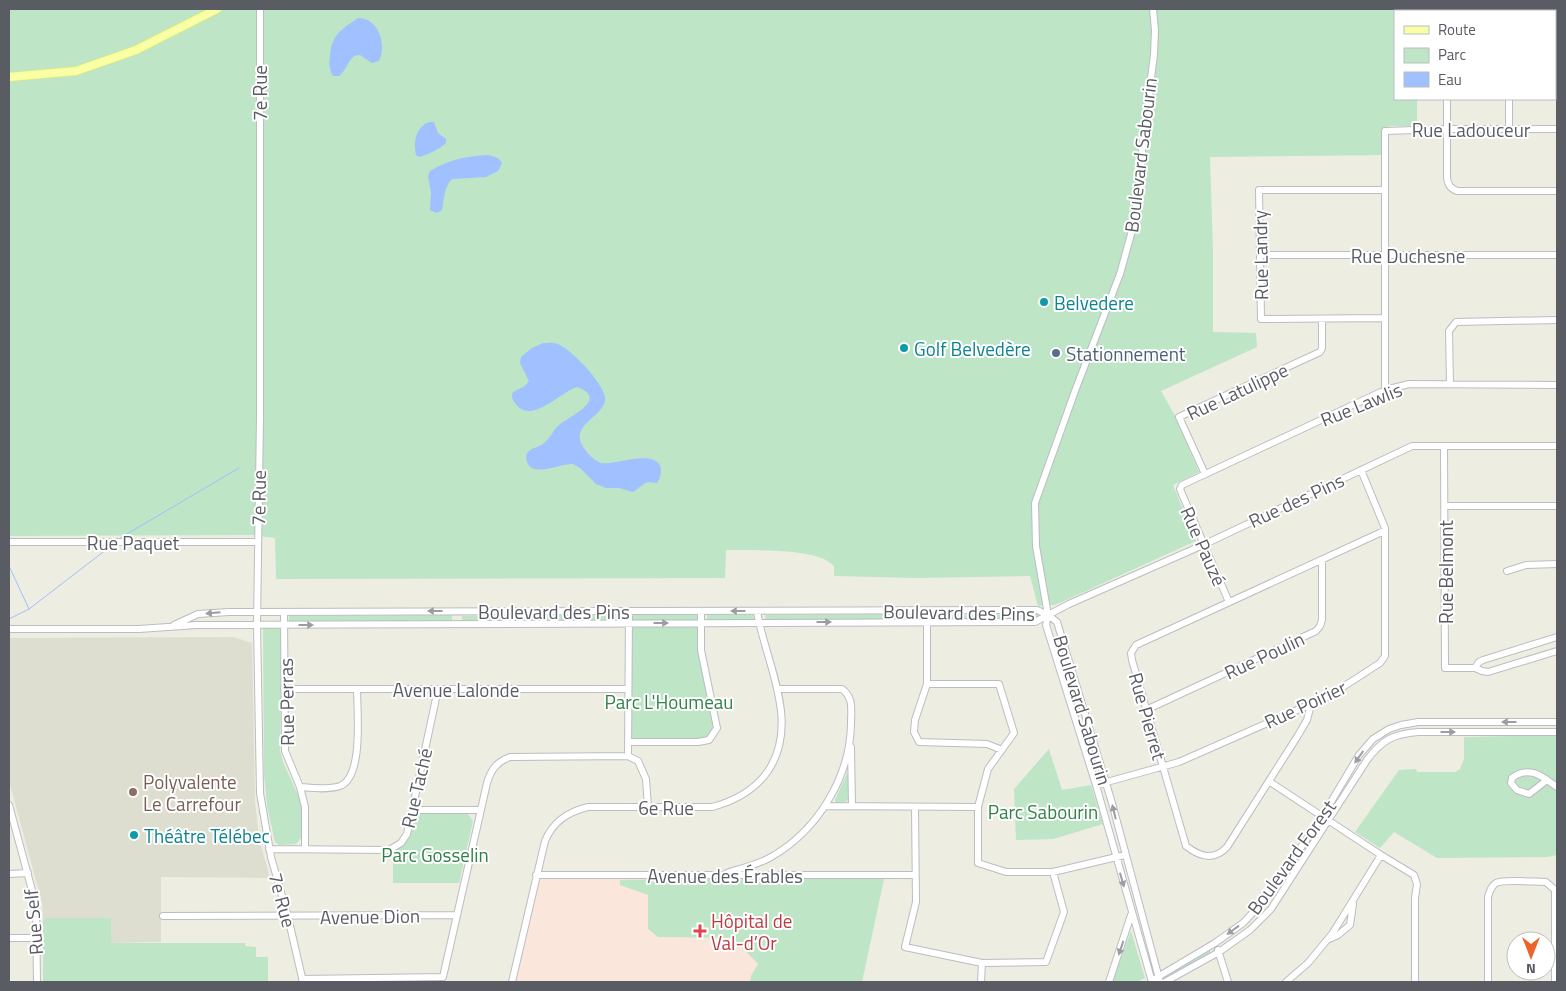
<svg xmlns="http://www.w3.org/2000/svg" width="1566" height="991" viewBox="0 0 1566 991" font-family="'Titillium Web',sans-serif">
	<style>
		.education { fill: #ddddd0 }
		.medical { fill: #fbe6dc }
		.green { fill: #bde5c6 }
		.water { fill: #a0c0ff }
		.lines { fill: none; stroke-linecap: round; stroke-linejoin: round }
		.stream { stroke: #a0c0ff; stroke-width: 1 }
		.minor-casing { stroke: #bcbdc3; stroke-width: 8 }
		.major-casing { stroke: #f3ea55; stroke-width: 9 }
		.minor { stroke: #fff; stroke-width: 6 }
		.major { stroke: #f9ffa5; stroke-width: 8 }
		.oneway { fill: #9c9da1 }
		.culture-dot { fill: #0f9aa8; stroke: #fff; stroke-width: 2 }
		.service-dot { fill: #5c6f8a; stroke: #fff; stroke-width: 2 }
		.education-dot { fill: #8d6e63; stroke: #fff; stroke-width: 2 }
		.health-dot { fill: #e0444e; stroke: #fff; stroke-width: 2 }
		.labels { text-anchor: middle; dominant-baseline: central; stroke-width: 4; stroke-linejoin: round; paint-order: stroke }
		.street-label { font-size: 19px; fill: #5a5c63; stroke: #fff }
		.culture-label { font-size: 19px; fill: #0d838f; stroke: #fff; text-anchor: start }
		.service-label { font-size: 19px; fill: #4e5e75; stroke: #fff; text-anchor: start }
		.park-label { font-size: 19px; fill: #328148; stroke: #fff }
		.education-label { font-size: 19px; fill: #785e54; stroke: #fff; text-anchor: start }
		.health-label { font-size: 19px; fill: #be3a42; stroke: #fff; text-anchor: start }
	</style>
	<rect width="100%" height="100%" fill="#edede1"/>
	<!-- education -->
	<path class="education" d="M 233,637 L 252,643 L 255,802 L 259,838 L 270,878 L 161,877 L 161,942 L 111,943 L 111,918 L 47,918 L 43,920 L 42,903 L 9,781 L 9,638 Z"/>
	<!-- medical -->
	<path class="medical" d="M 538,879 L 884,879 L 862,982 L 515,982 Z"/>
	<!-- green -->
	<path class="green" d="M 9,9 L 1416,9 L 1416,11 L 1395,11 L 1395,99 L 1417,99 L 1417,126 L 1388,126 L 1388,155 L 1210,157 L 1213,252 L 1213,332 L 1256,333 L 1257,347 L 1161,391 L 1174,414 L 1199,472 L 1173,485 L 1196,541 L 1055,605 L 1038,606 L 1030,576 L 916,578 L 834,576 L 834,566 C 831,564 828,561 824,559 C 802,549 752,550 726,550 L 725,578 L 276,579 L 275,538 L 253,535 L 9,536 Z
		M 922,614 L 922,620 L 766,620 L 765,618 L 766,615 Z
		M 1040,614 L 1040,617 L 1030,617 L 1024,619 L 932,620 L 931,615 Z
		M 452,615 L 452,621 L 289,621 L 289,616 Z
		M 624,615 L 624,620 L 462,620 L 462,616 Z
		M 633,615 L 697,615 L 697,620 L 633,620 Z
		M 707,615 L 753,615 L 754,618 L 753,620 L 707,620 Z
		M 701,622 L 701,650 L 717,728 L 709,740 L 628,742 L 629,623 Z
		M 263,628 L 282,628 L 280,750 L 283,762 L 301,802 L 301,838 L 296,844 L 279,845 L 275,842 L 267,806 L 264,774 Z
		M 1557,735 L 1557,855 L 1547,857 L 1437,858 L 1394,832 L 1380,848 L 1355,832 L 1399,770 L 1416,769 L 1417,772 L 1455,772 L 1460,769 L 1464,759 L 1464,737 Z
		M 1049,749 L 1062,790 L 1091,785 L 1103,824 L 1053,839 L 1016,840 L 1014,789 Z
		M 849,772 L 849,799 L 845,802 L 836,803 L 835,800 L 847,773 Z
		M 421,813 L 467,813 L 473,821 L 459,883 L 393,883 L 393,853 C 411,839 411,839 415,816 Z
		M 690,879 L 884,879 L 862,982 L 750,982 L 751,976 L 758,964 L 733,938 L 658,937 L 648,929 L 648,895 L 620,885 L 620,880 Z
		M 47,918 L 111,918 L 111,943 L 245,943 L 245,946 L 256,947 L 256,957 L 268,957 L 268,982 L 43,982 L 43,920 Z
		M 1131,931 L 1145,978 L 1136,982 L 1112,982 Z
		M 1209,950 L 1211,953 L 1164,979 L 1174,972 L 1177,967 Z"/>
	<!-- water -->
	<path class="water" d="M 358,18 C 379,18 387,45 379,61 L 372,63 L 360,55 L 354,56 C 347,62 346,71 339,76 L 333,76 C 329,70 329,63 330,56 C 332,34 341,30 358,18 Z
		M 429,122 L 434,122 L 438,133 L 446,139 L 446,143 C 442,148 425,156 419,157 L 416,155 C 413,142 416,127 429,122 Z
		M 488,155 C 494,157 499,157 502,163 L 498,171 L 486,177 L 452,179 C 444,187 444,199 442,210 L 437,213 L 430,210 L 431,192 L 428,176 L 430,171 C 448,160 467,156 488,155 Z
		M 543,343 C 549,343 553,342 558,344 C 571,349 608,387 605,401 C 602,417 571,425 582,445 C 586,452 593,460 601,463 C 614,466 657,447 661,469 C 661,474 660,479 657,483 L 649,482 L 645,483 L 633,492 L 619,488 L 606,488 L 596,484 L 580,468 L 573,464 C 560,463 528,481 526,457 C 528,447 537,449 544,443 C 550,439 553,430 559,425 C 570,416 610,399 577,387 C 560,392 531,426 515,403 C 512,399 511,397 513,392 L 525,386 L 529,381 L 520,363 L 521,357 L 532,348 Z"/>
	<g class="lines">
		<!-- stream -->
		<path class="stream" d="M 120,538 L 239,468
			M 9,566 L 29,609
			M 9,619 L 29,609 L 111,546"/>
		<defs>
			<path id="minor" d="M 260,9 L 260,416 L 257,625 L 260,793 L 271,857 L 288,917 L 303,982
				M 1509,9 L 1509,11
				M 1448,11 L 1448,9
				M 1555,63 L 1557,63
				M 1447,99 L 1447,178 C 1448,185 1450,188 1457,191 L 1557,191
				M 1509,99 L 1509,129
				M 1260,255 L 1557,255
				M 1385,318 L 1261,319 L 1259,190 L 1385,190
				M 1450,384 L 1449,331 L 1456,322 L 1557,320
				M 1385,390 L 1385,131 L 1447,129 L 1557,129
				M 1444,446 L 1445,668 L 1475,668 L 1482,671 L 1488,672 L 1557,651
				M 1205,474 L 1179,417 L 1320,352 L 1322,348 L 1322,319
				M 1445,506 L 1557,506
				M 9,542 L 257,542
				M 1507,571 L 1526,565 L 1557,564
				M 1229,602 L 1182,494 L 1180,489 L 1182,485 L 1385,390 L 1409,384 L 1557,385
				M 927,611 L 927,684 L 915,720 L 914,732 L 919,742 L 987,744 L 1002,750
				M 284,612 L 285,751 L 300,787 L 305,807 L 305,849
				M 174,625 L 198,614 L 229,612 L 1037,610 L 1048,615 L 1057,622 L 1112,803 L 1160,982
				M 9,629 L 139,629 L 197,625 L 1035,622 L 1069,604 L 1203,545 L 1412,446 L 1557,446
				M 1475,668 L 1479,662 L 1483,660 L 1557,637
				M 927,684 L 999,684 L 1014,733 L 988,769 L 978,807 L 978,863 L 1006,872 L 1053,872 L 1125,855
				M 284,689 L 628,689
				M 1311,704 L 1307,720 L 1297,737 L 1227,847 C 1214,861 1200,857 1186,846 L 1132,660 L 1131,653 L 1136,645 L 1384,531
				M 1146,710 L 1316,631 L 1320,626 L 1322,620 L 1322,560
				M 628,742 L 698,742 L 709,740 L 717,728 L 701,650 L 701,611
				M 851,747 L 852,806
				M 628,756 L 629,611
				M 1547,780 L 1529,794 L 1517,790 L 1511,783 L 1512,778 C 1529,765 1542,776 1557,787
				M 1270,782 L 1381,855 L 1414,875 L 1417,884 L 1415,898 L 1415,982
				M 1096,785 L 1179,762 L 1329,696 L 1380,663 L 1385,656 L 1385,528 L 1361,470
				M 300,787 C 312,788 328,790 340,786 C 364,777 357,710 357,689
				M 9,805 L 36,905 L 37,982
				M 825,806 L 978,807
				M 915,807 L 916,902 L 905,947 L 982,963 L 1046,962 L 1064,912 L 1053,872
				M 412,810 L 481,810
				M 269,849 L 389,850 L 401,843 L 407,834 L 438,689
				M 727,873 C 741,868 758,865 771,857 C 817,831 850,778 851,724 C 851,710 854,698 842,689 L 777,689
				M 9,874 L 28,873
				M 536,875 L 915,875
				M 163,916 L 457,915
				M 9,938 L 37,938
				M 1329,939 L 1338,935 L 1350,925 L 1353,904
				M 1218,950 L 1228,982
				M 1156,978 L 1215,943 L 1243,923 L 1263,902 L 1322,817 L 1359,755 L 1373,739 L 1389,729 L 1401,725 L 1418,722 L 1557,722
				M 302,979 L 443,977 L 487,783 C 491,770 496,762 510,757 L 628,756 L 638,761 L 646,779 L 648,807
				M 512,982 L 545,841 C 553,822 567,812 588,807 L 712,807 C 735,801 754,791 768,771 C 801,722 765,662 757,611
				M 981,982 L 982,963
				M 1109,982 L 1131,915
				M 1152,982 L 1096,785 L 1046,625 L 1048,615 L 1036,546 L 1035,503 L 1075,391 L 1120,274 L 1133,227 L 1138,193 L 1144,131 L 1154,55 L 1155,30 L 1153,9
				M 1165,982 L 1219,952 L 1250,930 L 1271,909 L 1367,760 C 1382,740 1393,734 1418,732 L 1557,732
				M 1286,982 L 1308,963 L 1332,934 L 1381,855
				M 1488,982 L 1488,897 C 1490,891 1491,886 1496,883 C 1503,879 1537,882 1546,882 L 1555,890 L 1555,982"/>
			<path id="major" d="M 9,77 L 76,71 L 136,50 L 217,9"/>
		</defs>
		<!-- minor casing -->
		<use href="#minor" class="minor-casing"/>
		<!-- major casing -->
		<use href="#major" class="major-casing"/>
		<!-- minor -->
		<use href="#minor" class="minor"/>
		<!-- major -->
		<use href="#major" class="major"/>
	</g>
	<!-- one-way arrows -->
	<defs><path id="oneway-solid" d="M-6-.8H1V-3.2L6.5 0L1 3.2V.8H-6Z" transform="scale(1.25)"/></defs>
	<g class="oneway">
		<use href="#oneway-solid" transform="translate(435 611) rotate(180)"/>
		<use href="#oneway-solid" transform="translate(738 611) rotate(180)"/>
		<use href="#oneway-solid" transform="translate(213 613) rotate(175)"/>
		<use href="#oneway-solid" transform="translate(824 622)"/>
		<use href="#oneway-solid" transform="translate(661 623)"/>
		<use href="#oneway-solid" transform="translate(306 625)"/>
		<use href="#oneway-solid" transform="translate(1509 722) rotate(-180)"/>
		<use href="#oneway-solid" transform="translate(1448 732)"/>
		<use href="#oneway-solid" transform="translate(1359 757) rotate(125)"/>
		<use href="#oneway-solid" transform="translate(1114 812) rotate(-104)"/>
		<use href="#oneway-solid" transform="translate(1122 880) rotate(74)"/>
		<use href="#oneway-solid" transform="translate(1233 930) rotate(144)"/>
		<use href="#oneway-solid" transform="translate(1121 948) rotate(109)"/>
	</g>
	<!-- markers -->
	<g class="culture-dot">
		<circle cx="1044" cy="302" r="5"/>
		<circle cx="904" cy="348" r="5"/>
		<circle cx="134" cy="835" r="5"/>
	</g>
	<circle class="service-dot" cx="1056" cy="353" r="5"/>
	<circle class="education-dot" cx="133" cy="792" r="5"/>
	<path class="health-dot" d="M697.5 923.5h5v5h5v5h-5v5h-5v-5h-5v-5h5z"/>
	<g class="labels">
		<!-- street labels -->
		<g class="street-label">
			<text transform="translate(259 93) rotate(-90)">7e Rue</text>
			<text x="1471" y="129">Rue Ladouceur</text>
			<text transform="translate(1140 155) rotate(-83)">Boulevard Sabourin</text>
			<text transform="translate(1260 255) rotate(-91)">Rue Landry</text>
			<text x="1408" y="255">Rue Duchesne</text>
			<text transform="translate(1237 391) rotate(-25)">Rue Latulippe</text>
			<text transform="translate(1361 404) rotate(-22)">Rue Lawlis</text>
			<text transform="translate(258 498) rotate(-89)">7e Rue</text>
			<text transform="translate(1296 500) rotate(-25)">Rue des Pins</text>
			<text x="133" y="542">Rue Paquet</text>
			<text transform="translate(1204 546) rotate(66)">Rue Pauzé</text>
			<text transform="translate(1445 572) rotate(-90)">Rue Belmont</text>
			<text x="554" y="611">Boulevard des Pins</text>
			<text transform="translate(959 612) rotate(1)">Boulevard des Pins</text>
			<text transform="translate(1264 655) rotate(-25)">Rue Poulin</text>
			<text x="456" y="689">Avenue Lalonde</text>
			<text transform="translate(286 702) rotate(-91)">Rue Perras</text>
			<text transform="translate(1305 704) rotate(-25)">Rue Poirier</text>
			<text transform="translate(1083 710) rotate(73)">Boulevard Sabourin</text>
			<text transform="translate(1148 716) rotate(74)">Rue Pierret</text>
			<text transform="translate(416 788) rotate(-77)">Rue Taché</text>
			<text x="666" y="807">6e Rue</text>
			<text transform="translate(1291 857) rotate(-54)">Boulevard Forest</text>
			<text x="725" y="875">Avenue des Érables</text>
			<text transform="translate(283 900) rotate(75)">7e Rue</text>
			<text transform="translate(370 916) rotate(-1)">Avenue Dion</text>
			<text transform="translate(33 922) rotate(-95)">Rue Self</text>
		</g>
		<!-- culture labels -->
		<g class="culture-label">
			<text x="1054" y="302">Belvedere</text>
			<text x="914" y="348">Golf Belvedère</text>
			<text x="144" y="835">Théâtre Télébec</text>
		</g>
		<!-- service labels -->
		<g class="service-label">
			<text x="1066" y="353">Stationnement</text>
		</g>
		<!-- park labels -->
		<g class="park-label">
			<text x="669" y="701">Parc L'Houmeau</text>
			<text x="1043" y="811">Parc Sabourin</text>
			<text x="435" y="854">Parc Gosselin</text>
		</g>
		<!-- education labels -->
		<g class="education-label">
			<text x="143" y="781">Polyvalente<tspan x="143" dy="22">Le Carrefour</tspan></text>
		</g>
		<!-- health labels -->
		<g class="health-label">
			<text x="711" y="920">Hôpital de<tspan x="711" dy="22">Val-d’Or</tspan></text>
		</g>
	</g>
	<!-- border -->
	<rect width="1566" height="991" fill="none" stroke="#5a5c63" stroke-width="20"/>
	<!-- legend -->
	<rect x="1394" y="10" width="162" height="90" fill="#ffffff" stroke="#bdbec1"/>
	<rect x="1404" y="26" width="25" height="8" fill="#f9ffa5" stroke="#bdbec1"/>
	<text x="1438" y="35" font-size="15" fill="#5a5c63">Route</text>
	<rect x="1404" y="48" width="25" height="15" fill="#bde5c6" stroke="#bdbec1"/>
	<text x="1438" y="60" font-size="15" fill="#5a5c63">Parc</text>
	<rect x="1404" y="72" width="25" height="15" fill="#a0c0ff" stroke="#bdbec1"/>
	<text x="1438" y="85" font-size="15" fill="#5a5c63">Eau</text>
	<!-- north arrow -->
	<g transform="translate(1531 956) rotate(180)"><circle r="24" fill="#ffffff" stroke="#bdbec1"/>
	<path d="M0-4L9 19L0 12L-9 19Z" fill="#eb642a"/>
	<text y="-8" font-size="14" font-weight="bold" text-anchor="middle" fill="#5a5c63">N</text>
	</g>
</svg>
